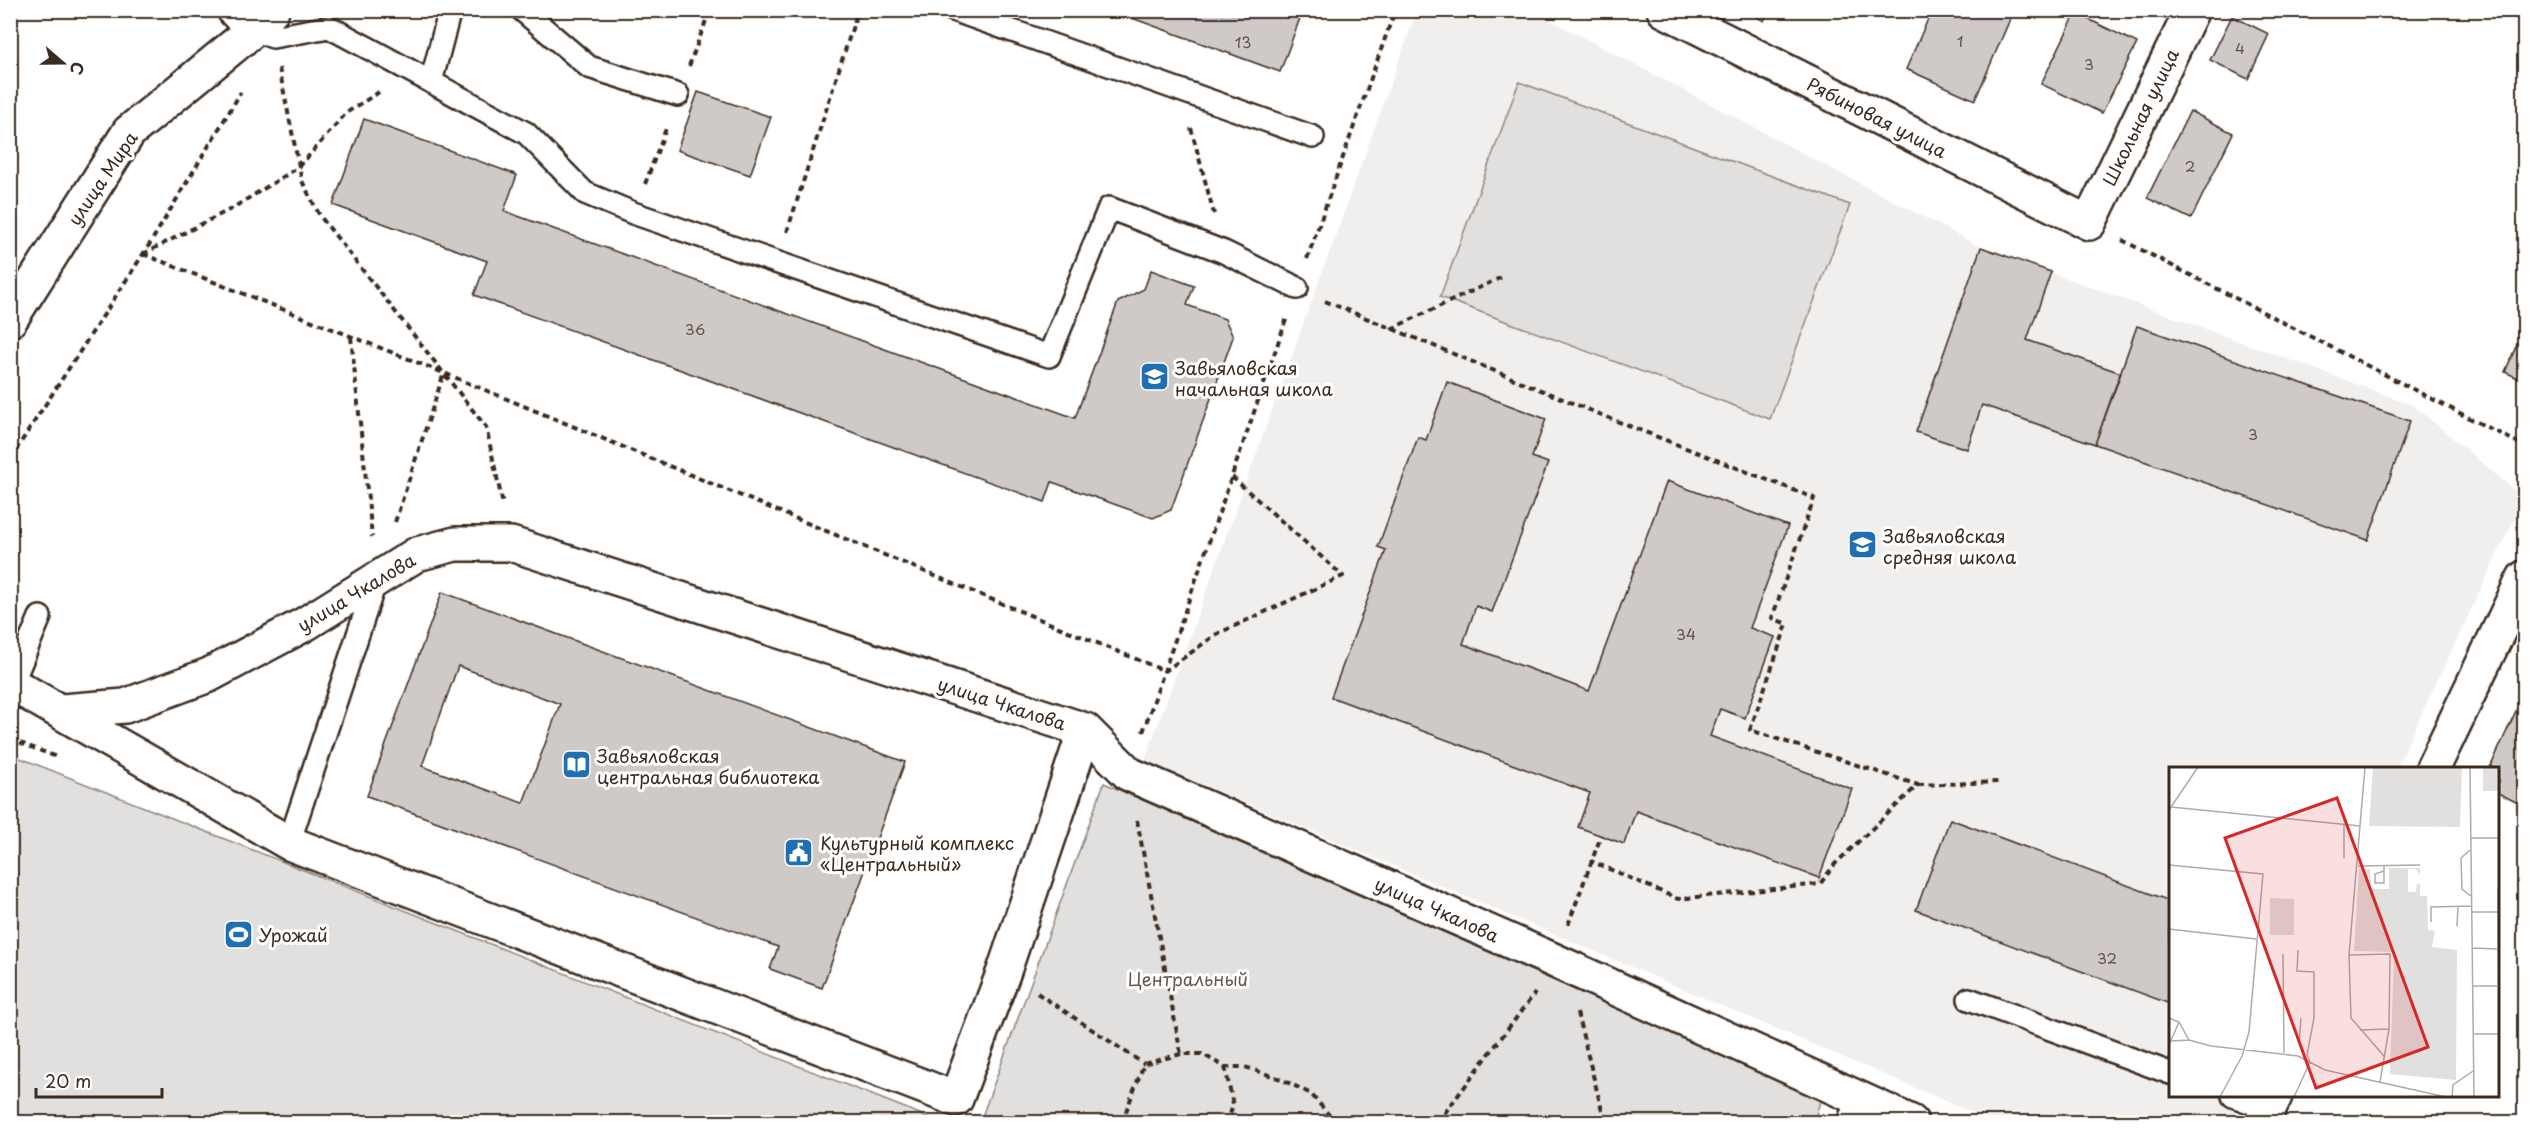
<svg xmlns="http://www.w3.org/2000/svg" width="2535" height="1133" viewBox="0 0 2535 1133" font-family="'Playpen Sans',sans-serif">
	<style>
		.built { fill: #f1efee }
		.green { fill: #e2e0de; stroke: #8e857e; stroke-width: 1.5 }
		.building { fill: #cfcac7; stroke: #3b2a1e; stroke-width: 1.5; fill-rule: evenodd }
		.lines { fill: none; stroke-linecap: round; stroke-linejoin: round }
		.service-casing { stroke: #3b2a1e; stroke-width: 26 }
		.minor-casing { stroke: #3b2a1e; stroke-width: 38 }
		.path { stroke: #3b2a1e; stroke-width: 4; stroke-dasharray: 6 4.5; stroke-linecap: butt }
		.service { stroke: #fff; stroke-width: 21 }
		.minor { stroke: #fff; stroke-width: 33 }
		.labels { text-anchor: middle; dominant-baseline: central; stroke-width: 6; stroke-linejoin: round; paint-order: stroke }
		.number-label { font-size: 15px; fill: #605248 }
		.street-label { font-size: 18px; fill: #3b2a1e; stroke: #fff }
		.poi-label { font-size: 18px; fill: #3b2a1e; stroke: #fff; text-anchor: start }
		.park-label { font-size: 18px; fill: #65584e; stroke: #fff }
		.inset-road { fill: none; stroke: #b1aaa5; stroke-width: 1.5 }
		.view { fill: #d62828; fill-opacity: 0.15; stroke: #d62828; stroke-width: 3 }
		.inset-edge { fill: none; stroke: #3b2a1e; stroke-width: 3 }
	</style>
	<rect width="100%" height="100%" fill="#fff"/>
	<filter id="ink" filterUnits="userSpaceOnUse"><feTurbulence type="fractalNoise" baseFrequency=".0167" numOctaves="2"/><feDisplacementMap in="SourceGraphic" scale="12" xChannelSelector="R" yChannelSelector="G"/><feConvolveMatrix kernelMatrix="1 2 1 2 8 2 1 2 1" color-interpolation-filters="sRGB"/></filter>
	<g filter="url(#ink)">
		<!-- built -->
		<path class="built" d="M 1417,11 L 1533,11 L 1981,247 L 2413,405 L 2524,498 L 2396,768 L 2170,768 L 2170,1096 L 2242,1096 L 2229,1122 L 1995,1122 L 1145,760 Z"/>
		<!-- green -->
		<path class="green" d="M 1519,82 L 1850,205 L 1770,419 L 1440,297 Z
			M 10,754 L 920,1114 L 934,1122 L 11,1122 Z
			M 1104,783 L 1821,1098 L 1814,1122 L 980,1122 Z"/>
		<!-- building -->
		<path class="building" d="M 1110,10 L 1303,10 L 1280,72 Z
			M 1744,10 L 1769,10 L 1764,21 Z
			M 1932,10 L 2014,10 L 1975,100 L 1906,69 Z
			M 2076,13 L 2137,43 L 2102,113 L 2041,84 Z
			M 2232,16 L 2269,34 L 2248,79 L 2210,60 Z
			M 698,92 L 771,117 L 750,175 L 677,150 Z
			M 2190,111 L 2233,133 L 2191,219 L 2147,198 Z
			M 364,119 L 517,175 L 504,211 L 1075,418 L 1118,302 L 1144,289 L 1151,270 L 1194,286 L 1187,305 L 1225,319 L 1233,337 L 1171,510 L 1153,518 L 1052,482 L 1045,502 L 474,295 L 487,261 L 333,205 Z
			M 1981,247 L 2051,272 L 2027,340 L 2121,373 L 2095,444 L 1982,405 L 1967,449 L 1916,432 Z
			M 2137,326 L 2410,421 L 2368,540 L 2095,444 Z
			M 2524,328 L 2524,381 L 2505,372 Z
			M 1447,382 L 1546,419 L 1532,457 L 1548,463 L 1492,612 L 1476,606 L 1463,644 L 1589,691 L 1667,481 L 1788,526 L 1750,628 L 1775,637 L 1745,718 L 1720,709 L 1710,736 L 1852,789 L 1819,878 L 1636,811 L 1624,844 L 1578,827 L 1590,793 L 1331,697 L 1386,550 L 1378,547 L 1418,437 L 1426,440 Z
			M 442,592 L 905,762 L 822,988 L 770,969 L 778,947 L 367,796 ZM 458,666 L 560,704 L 523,803 L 422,766 Z
			M 2524,693 L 2524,806 L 2498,793 L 2498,768 L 2490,768 Z
			M 1950,819 L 2170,901 L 2170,1004 L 1916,910 Z"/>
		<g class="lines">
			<defs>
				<path id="service" d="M 522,10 L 589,67 L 678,95
					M 953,10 L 1313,137
					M 253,30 L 273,37 L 329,27 L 526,133 L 585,193 L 633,213 L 1049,356 L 1109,208 L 1224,252 L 1297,288
					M 431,82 L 450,10
					M 12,684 L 40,617
					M 289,843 L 376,580
					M 1969,999 L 2170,1073
					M 2233,1096 L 2269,1109
					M 1848,1122 L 1858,1099"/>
				<path id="minor" d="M 234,10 L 253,30
					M 1664,10 L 2089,223 L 2192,10
					M 10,320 L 129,132 L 253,30 L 272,10
					M 10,683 L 289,843 L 956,1099 L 1004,971 L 1085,730
					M 62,711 L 125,706 L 209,675 L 305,624 L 417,554 L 455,544 L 511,544 L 1085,730 L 1129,774 L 1553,960 L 1911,1122
					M 2433,768 L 2524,578
					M 2262,1122 L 2275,1096"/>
			</defs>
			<!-- service casing -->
			<use href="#service" class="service-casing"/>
			<!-- minor casing -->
			<use href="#minor" class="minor-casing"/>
			<!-- path -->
			<path class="path" d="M 689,66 L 710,10
				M 279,68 L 302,181 L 320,216 L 486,427 L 503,505
				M 1191,128 L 1214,214
				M 645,184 L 667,126
				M 787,232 L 858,10
				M 2122,240 L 2524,446
				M 143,254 L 444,373 L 1165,671 L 1217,634 L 1343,576 L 1232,477
				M 143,254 L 231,209 L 299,167 L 346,113 L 379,92
				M 1307,259 L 1395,10
				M 1325,301 L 1609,418 L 1814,498 L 1772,618 L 1787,624 L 1750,730 L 1918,785 L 1835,864 L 1820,884 L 1678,899 L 1591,861
				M 1391,329 L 1502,277
				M 351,337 L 372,537
				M 10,459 L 151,242 L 241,92
				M 395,522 L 444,373
				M 2520,541 L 2524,531
				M 1143,732 L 1287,317
				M 10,739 L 57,757
				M 1918,785 L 2000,782
				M 1137,820 L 1181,1054
				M 1568,925 L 1601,836
				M 1037,993 L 1144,1064
				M 1577,1013 L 1605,1122
				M 1225,1067 L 1233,1104 L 1228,1122
				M 1125,1115 L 1132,1122
				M 1122,1122 L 1144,1064 L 1181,1054 L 1202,1054 L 1225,1067 L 1245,1067 L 1281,1079 L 1311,1094 L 1335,1122
				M 1438,1122 L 1535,993"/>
			<!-- service -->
			<use href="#service" class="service"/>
			<!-- minor -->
			<use href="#minor" class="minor"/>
		</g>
	</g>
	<!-- icons -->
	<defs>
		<symbol id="school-square" viewBox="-11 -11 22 22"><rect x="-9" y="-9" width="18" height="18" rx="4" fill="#1f6fb2" stroke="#fff"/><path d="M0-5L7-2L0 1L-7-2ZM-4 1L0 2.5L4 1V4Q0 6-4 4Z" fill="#fff"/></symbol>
		<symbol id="library-square" viewBox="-11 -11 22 22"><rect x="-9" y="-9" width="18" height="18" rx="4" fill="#1f6fb2" stroke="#fff"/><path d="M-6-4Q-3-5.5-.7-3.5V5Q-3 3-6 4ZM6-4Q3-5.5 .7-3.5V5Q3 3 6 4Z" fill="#fff"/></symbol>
		<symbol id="civic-square" viewBox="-11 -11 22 22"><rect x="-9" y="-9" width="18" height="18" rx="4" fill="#1f6fb2" stroke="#fff"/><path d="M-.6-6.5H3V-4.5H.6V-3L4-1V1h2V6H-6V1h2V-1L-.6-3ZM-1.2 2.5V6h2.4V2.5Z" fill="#fff"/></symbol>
		<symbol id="stadium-square" viewBox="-11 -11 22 22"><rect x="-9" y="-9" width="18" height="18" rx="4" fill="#1f6fb2" stroke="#fff"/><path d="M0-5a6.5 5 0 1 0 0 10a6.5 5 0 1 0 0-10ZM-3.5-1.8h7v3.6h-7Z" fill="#fff"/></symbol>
	</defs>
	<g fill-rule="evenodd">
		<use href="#school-square" x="1138" y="360" width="33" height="33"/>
		<use href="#school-square" x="1846" y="528" width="33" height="33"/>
		<use href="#library-square" x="560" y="748" width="33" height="33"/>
		<use href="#civic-square" x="782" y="836" width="33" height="33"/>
		<use href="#stadium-square" x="222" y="918" width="33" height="33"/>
	</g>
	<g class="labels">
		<!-- number labels -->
		<g class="number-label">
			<text x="1960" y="40">1</text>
			<text x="1243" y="41">13</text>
			<text x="2240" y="47">4</text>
			<text x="2089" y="63">3</text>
			<text x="2190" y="165">2</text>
			<text x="695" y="328">36</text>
			<text x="2253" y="433">3</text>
			<text x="1686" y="633">34</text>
			<text x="2107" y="957">32</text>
		</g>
		<!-- street labels -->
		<g class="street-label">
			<text transform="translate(1877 117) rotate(27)">Рябиновая улица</text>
			<text transform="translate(2140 117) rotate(-64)">Школьная улица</text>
			<text transform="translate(102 178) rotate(-56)">улица Мира</text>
			<text transform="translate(356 592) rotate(-31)">улица Чкалова</text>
			<text transform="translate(1002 703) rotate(18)">улица Чкалова</text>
			<text transform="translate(1437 909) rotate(24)">улица Чкалова</text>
		</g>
		<!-- poi labels -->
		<g class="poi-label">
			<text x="1175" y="367">Завьяловская<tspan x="1175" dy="21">начальная школа</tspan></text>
			<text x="1883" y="535">Завьяловская<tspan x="1883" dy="21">средняя школа</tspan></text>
			<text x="597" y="755">Завьяловская<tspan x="597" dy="21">центральная библиотека</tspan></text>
			<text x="820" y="842">Культурный комплекс<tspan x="820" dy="21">«Центральный»</tspan></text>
			<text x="259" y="934">Урожай</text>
		</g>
		<!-- park labels -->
		<g class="park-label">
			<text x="1188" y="978">Центральный</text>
		</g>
	</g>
	<!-- overview -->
	<g transform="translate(2169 767)">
		<rect width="330" height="330" fill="#fff"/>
		<path d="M 204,0 L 293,0 L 291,60 L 200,59 ZM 314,1 L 330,1 L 330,24 L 314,24 ZM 220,101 L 251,101 L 251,108 L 247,102 L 239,102 L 239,125 L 247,125 L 248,117 L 251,117 L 251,129 L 258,129 L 259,163 L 266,164 L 263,180 L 288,183 L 287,313 L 221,307 L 225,185 L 185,184 L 190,102 L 201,102 L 202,122 L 220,122 ZM 101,131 L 125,132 L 125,168 L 101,168 Z" fill="#e2e0de"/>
		<path class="inset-road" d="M 196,0 L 180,188 L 182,251 L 215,289M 301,0 L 305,330M 2,40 L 191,59M 0,43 L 29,0M 301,71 L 330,71M 301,83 L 292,91 L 293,122 L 302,129M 175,91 L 175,58M 0,98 L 94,107 L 80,265 L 73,289 L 51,330M 215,98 L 215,116 L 206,116 L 206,107 L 215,104M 189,99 L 251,98M 329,122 L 330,252M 303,145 L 330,145M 262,155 L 262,140 L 303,139M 288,159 L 289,139M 0,162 L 87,172M 303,181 L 328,182M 114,187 L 115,286M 180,188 L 221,187 L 220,262 L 211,315M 303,219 L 328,219M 0,251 L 10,255 L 20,273 L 42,279 L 129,289 L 156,303 L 277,330M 191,263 L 220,262M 304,267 L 330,267M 2,274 L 20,273M 130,276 L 132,251M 0,278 L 10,255M 125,330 L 141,295 L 138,288 L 145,251 L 145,205 L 128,204 L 129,183M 283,330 L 284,318 L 304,304"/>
		<path class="view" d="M 168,31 L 259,280 L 147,321 L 56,71 Z"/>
		<rect width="330" height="330" class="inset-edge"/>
	</g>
	<!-- margin -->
	<rect width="2535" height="1133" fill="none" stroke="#fff" stroke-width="36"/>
	<rect x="18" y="18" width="2499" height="1097" fill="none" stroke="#3b2a1e" stroke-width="2" filter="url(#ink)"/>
	<!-- north arrow -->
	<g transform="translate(63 63) rotate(110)" stroke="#ffffff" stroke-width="4.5" paint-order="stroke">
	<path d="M0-4.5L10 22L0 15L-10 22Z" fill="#3b2a1e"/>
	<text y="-9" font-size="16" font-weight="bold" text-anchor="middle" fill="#3b2a1e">С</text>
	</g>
	<!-- scale -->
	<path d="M36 1088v9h126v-9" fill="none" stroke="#3b2a1e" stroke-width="3"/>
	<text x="45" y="1088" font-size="18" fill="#3b2a1e" stroke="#ffffff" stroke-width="4.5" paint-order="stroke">20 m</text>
</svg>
